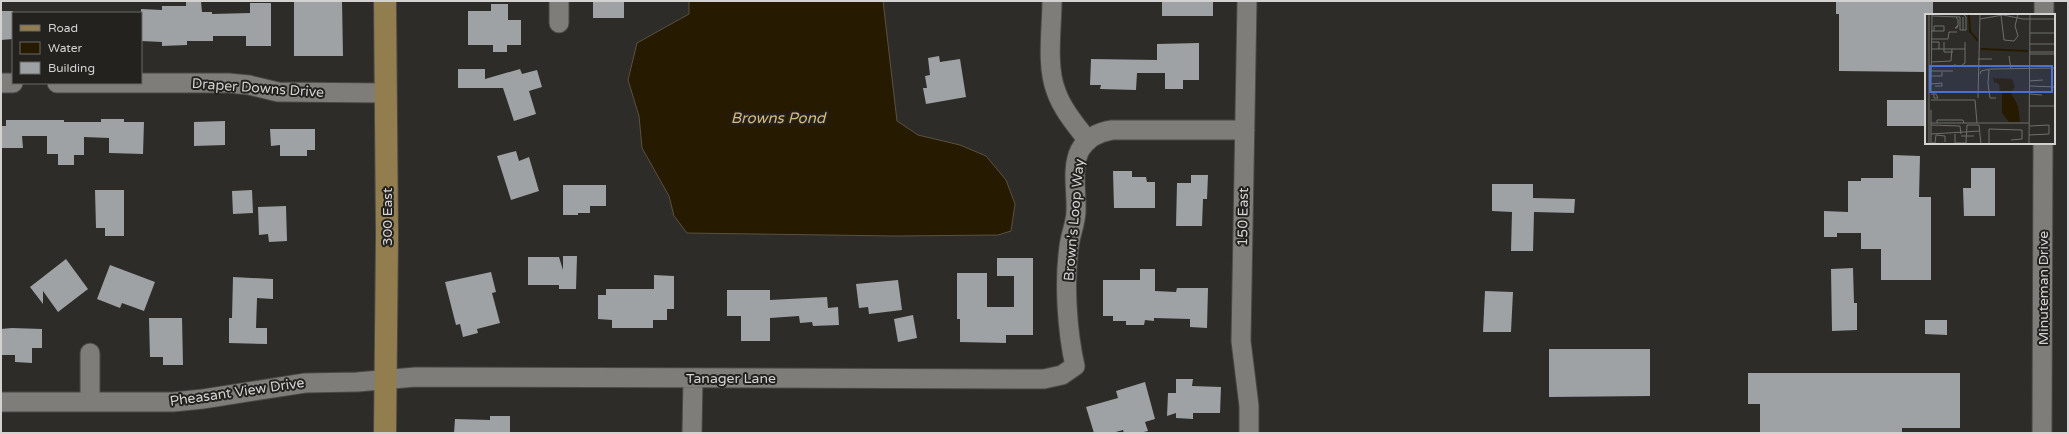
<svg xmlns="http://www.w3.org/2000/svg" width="2069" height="434" viewBox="0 0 2069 434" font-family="'Varela Round',sans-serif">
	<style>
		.water { fill: #261a01; stroke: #5a513f }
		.building { fill: #9ea2a4 }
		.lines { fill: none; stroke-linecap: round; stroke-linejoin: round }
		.minor-casing { stroke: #4a4947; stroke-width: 21 }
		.major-casing { stroke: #4a4947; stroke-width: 24 }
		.minor { stroke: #7f7d7a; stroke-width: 19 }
		.major { stroke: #927d4f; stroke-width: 22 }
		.labels { text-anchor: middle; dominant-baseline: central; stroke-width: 4; stroke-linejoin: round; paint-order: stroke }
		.street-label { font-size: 14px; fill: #d3d2d0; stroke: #23221f }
		.water-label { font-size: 15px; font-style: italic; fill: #d8ba7d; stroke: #23221f }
		.inset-river { fill: none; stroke: #261a01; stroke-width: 2 }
		.inset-road { fill: none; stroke: #6f6e6c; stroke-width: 1 }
		.view { fill: #4a6fd6; fill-opacity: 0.15; stroke: #4a6fd6; stroke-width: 2 }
		.inset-edge { fill: none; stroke: #d3d2d0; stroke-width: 2 }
	</style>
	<rect width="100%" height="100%" fill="#2d2c29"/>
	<!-- water -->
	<path class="water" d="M 689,1 L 883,1 L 897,121 L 918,135 L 960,145 L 986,156 L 1006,180 L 1015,204 L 1011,231 L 998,235 L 895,236 L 687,233 L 674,216 L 669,196 L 642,148 L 639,116 L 628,80 L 637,43 L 689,14 Z"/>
	<!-- building -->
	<path class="building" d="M 186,1 L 201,1 L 202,12 L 212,12 L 212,14 L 250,13 L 250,3 L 271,3 L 271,46 L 246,46 L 246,36 L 213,36 L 213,41 L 187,41 L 187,45 L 162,46 L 162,42 L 141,41 L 141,9 L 162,10 L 162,6 L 186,6 Z
		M 294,1 L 342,1 L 343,56 L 294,56 Z
		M 593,1 L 624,1 L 624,18 L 593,18 Z
		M 1162,1 L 1213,1 L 1213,16 L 1162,16 Z
		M 1836,1 L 1933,1 L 1933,15 L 1926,15 L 1926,72 L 1839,71 L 1839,14 L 1836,14 Z
		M 491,4 L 508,4 L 508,20 L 521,20 L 521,45 L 507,45 L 507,52 L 493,52 L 493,45 L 468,45 L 468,11 L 491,11 Z
		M 1,11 L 13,11 L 13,39 L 1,40 Z
		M 1199,43 L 1199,80 L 1183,80 L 1183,89 L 1165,89 L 1165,73 L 1137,73 L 1136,90 L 1100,89 L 1101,85 L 1090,85 L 1091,59 L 1157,60 L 1157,44 Z
		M 939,56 L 940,62 L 960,59 L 966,97 L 926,104 L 923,88 L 927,88 L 925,76 L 930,75 L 928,58 Z
		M 458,69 L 485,69 L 485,79 L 520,69 L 522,74 L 537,70 L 542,87 L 529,91 L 536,114 L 514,121 L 503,88 L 458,88 Z
		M 1887,100 L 1926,100 L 1926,126 L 1887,126 Z
		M 101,119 L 124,119 L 124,122 L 144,122 L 143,154 L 109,153 L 109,138 L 84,137 L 84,155 L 74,155 L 74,165 L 58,165 L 58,154 L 47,154 L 47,136 L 22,136 L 23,148 L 1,148 L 1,126 L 6,126 L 6,120 L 64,120 L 64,122 L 101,122 Z
		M 225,121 L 225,145 L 194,146 L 194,122 Z
		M 270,129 L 315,129 L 315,150 L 307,150 L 307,156 L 280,156 L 280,145 L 271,146 Z
		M 516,151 L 519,161 L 529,157 L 539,191 L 511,200 L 497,156 Z
		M 1893,155 L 1920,156 L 1919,197 L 1931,197 L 1931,280 L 1881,280 L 1881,249 L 1861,249 L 1861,233 L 1837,233 L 1837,237 L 1824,237 L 1824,211 L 1848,212 L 1848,181 L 1861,181 L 1861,178 L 1893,178 Z
		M 1971,168 L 1995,168 L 1995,216 L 1964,216 L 1963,188 L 1971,188 Z
		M 1113,171 L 1132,171 L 1132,177 L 1146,177 L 1147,182 L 1155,182 L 1155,208 L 1114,208 Z
		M 1191,175 L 1208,175 L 1207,199 L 1203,199 L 1202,226 L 1176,226 L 1177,183 L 1191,183 Z
		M 1492,184 L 1533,184 L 1533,198 L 1575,199 L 1574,213 L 1534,212 L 1533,251 L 1511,251 L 1512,212 L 1492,211 Z
		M 563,185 L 606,185 L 606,206 L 590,206 L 590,213 L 578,213 L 578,215 L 563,215 Z
		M 95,190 L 124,190 L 124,236 L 105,236 L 105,228 L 96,228 Z
		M 252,190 L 253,213 L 233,214 L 232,191 Z
		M 286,206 L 287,241 L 269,242 L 268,234 L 259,235 L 258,207 Z
		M 563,256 L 577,256 L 576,289 L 559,289 L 559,285 L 528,285 L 528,257 L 559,257 L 563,270 Z
		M 997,258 L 1033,258 L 1033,335 L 1006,335 L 1006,343 L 960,342 L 960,319 L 957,319 L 957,273 L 987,273 L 987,307 L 1014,307 L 1014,276 L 997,276 Z
		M 66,259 L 88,289 L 58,312 L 43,291 L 43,304 L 30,287 Z
		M 110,265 L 155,282 L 144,311 L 122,303 L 120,308 L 97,299 Z
		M 1853,268 L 1854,303 L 1857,303 L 1857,330 L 1832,331 L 1831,269 Z
		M 1140,269 L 1155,269 L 1155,291 L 1176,292 L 1177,288 L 1208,288 L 1207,328 L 1190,327 L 1190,319 L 1154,318 L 1154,321 L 1145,320 L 1144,325 L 1126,325 L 1126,321 L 1113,321 L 1113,316 L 1103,316 L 1103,280 L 1140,280 Z
		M 491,272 L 496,292 L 492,293 L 500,323 L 477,329 L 478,333 L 463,337 L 460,324 L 456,325 L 445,282 Z
		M 654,275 L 674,276 L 674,309 L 667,309 L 667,320 L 653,320 L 653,328 L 612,328 L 612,320 L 598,319 L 598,295 L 606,295 L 606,289 L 654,289 Z
		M 233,277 L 273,279 L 273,299 L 257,298 L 256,328 L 267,328 L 267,344 L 229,343 L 229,318 L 232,318 Z
		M 898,280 L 902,310 L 869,314 L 868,307 L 859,308 L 856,284 Z
		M 727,290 L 770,290 L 770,300 L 827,297 L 828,308 L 838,307 L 839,325 L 813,326 L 812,322 L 800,323 L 799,316 L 770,318 L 770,341 L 741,341 L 741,316 L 727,316 Z
		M 1485,291 L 1513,292 L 1511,332 L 1483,332 Z
		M 913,315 L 917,338 L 898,342 L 894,319 Z
		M 149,318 L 182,318 L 183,365 L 163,365 L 163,357 L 150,357 Z
		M 1925,320 L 1947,320 L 1947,335 L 1925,334 Z
		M 12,328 L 42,329 L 42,348 L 32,348 L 32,363 L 15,362 L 15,355 L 1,355 L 1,329 Z
		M 1549,349 L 1650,349 L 1650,396 L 1549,397 Z
		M 1748,373 L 1960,373 L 1960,428 L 1902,428 L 1902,433 L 1760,433 L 1760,404 L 1748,404 Z
		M 1176,379 L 1193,379 L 1192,386 L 1221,387 L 1220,413 L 1193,413 L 1193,419 L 1176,418 L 1176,413 L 1167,416 L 1168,393 L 1176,393 Z
		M 1145,382 L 1155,419 L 1145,422 L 1148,431 L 1139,433 L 1124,433 L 1123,430 L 1112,433 L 1094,433 L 1086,407 L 1118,398 L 1116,391 Z
		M 490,416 L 510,416 L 510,433 L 454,433 L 455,419 L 490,420 Z"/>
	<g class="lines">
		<defs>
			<path id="minor" d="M 559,1 L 559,23
				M 1052,1 C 1052,28 1046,66 1056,91 C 1062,109 1076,125 1088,141
				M 1247,1 L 1241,341 L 1249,406 L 1249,433
				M 2044,15 L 2044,1
				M 1,83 L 13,83
				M 57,83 L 228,83 L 249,85 L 278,92 L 386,93
				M 1,402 L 173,402 L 203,399 L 305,383 L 357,382 L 416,377 L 1044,379 L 1062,375 L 1075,366 C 1067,331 1064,282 1069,247 C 1070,235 1076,223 1076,211 C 1077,192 1071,168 1080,150 C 1087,138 1099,132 1112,130 L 1245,130
				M 90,402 L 90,353
				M 692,433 L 693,378
				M 2042,433 L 2043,143"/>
			<path id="major" d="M 385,433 L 387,236 L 385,1"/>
		</defs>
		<!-- minor casing -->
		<use href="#minor" class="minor-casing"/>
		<!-- major casing -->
		<use href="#major" class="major-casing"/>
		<!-- minor -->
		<use href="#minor" class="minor"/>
		<!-- major -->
		<use href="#major" class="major"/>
	</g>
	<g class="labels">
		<!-- street labels -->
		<g class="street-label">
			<text transform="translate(258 88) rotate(4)">Draper Downs Drive</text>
			<text transform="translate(387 217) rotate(-90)">300 East</text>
			<text transform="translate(1243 217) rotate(-89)">150 East</text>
			<text transform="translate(1074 220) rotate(-85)">Brown's Loop Way</text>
			<text transform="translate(2043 288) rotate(-90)">Minuteman Drive</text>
			<text x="731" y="378">Tanager Lane</text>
			<text transform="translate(237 392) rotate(-8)">Pheasant View Drive</text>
		</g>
		<!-- water labels -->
		<g class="water-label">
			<text x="778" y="118">Browns Pond</text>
		</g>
	</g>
	<!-- overview -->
	<g transform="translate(1925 14)">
		<rect width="130" height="130" fill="#2d2c29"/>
		<path d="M 68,64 L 87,65 L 90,73 L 86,79 L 93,92 L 95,108 L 84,108 L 77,99 L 77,78 L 75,79 L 74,70 L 69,68 Z" fill="#261a01"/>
		<path class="inset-river" d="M 44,0 L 45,17 L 53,27M 56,35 L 103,37"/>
		<path class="inset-road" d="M 76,1 L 79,26 L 89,27 L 93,22 L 90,12 L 93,0M 7,2 L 35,3 L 35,16 L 41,16 L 41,3 L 39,1 L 43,0M 31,3 L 33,6 L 33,11 L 32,14 L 30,14 L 33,11M 38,3 L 38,16M 55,5 L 78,1 L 98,5 L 130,5M 6,17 L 9,17 L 9,12 L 19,12 L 19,17 L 9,17M 105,19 L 130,19M 6,25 L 23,25 L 24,18 L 32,18M 6,28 L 14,28 L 14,35M 19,28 L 19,38 L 28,38M 105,30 L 130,30M 6,35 L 40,35M 105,38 L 130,38M 105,40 L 130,40M 84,42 L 86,55M 53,45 L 67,45M 6,48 L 26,47 L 27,35M 30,50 L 30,52 L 36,52 L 40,49 L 40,28M 6,57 L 28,57M 55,60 L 56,57 L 65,55 L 130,54M 6,62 L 17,62 L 17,58M 104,67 L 118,66M 63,69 L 65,84 L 71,84M 63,69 L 64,56M 6,70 L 17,69 L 17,72 L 10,72M 105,72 L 130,73M 6,79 L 7,0M 6,80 L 11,80 L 13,84 L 9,84 L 9,80M 105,80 L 117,81M 53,84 L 55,0M 6,86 L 50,86 L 52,109M 104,92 L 130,92M 6,96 L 6,130M 6,109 L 104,109M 12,109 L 12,106 L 38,106 L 39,109M 6,111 L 35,112 L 36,120M 54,111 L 56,130M 6,120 L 55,117M 30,120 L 30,129 L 41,129 L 42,111 L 54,111M 11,121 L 20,122 L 20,128M 104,121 L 124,120 L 124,111 L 105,112M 36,122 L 49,122M 6,129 L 10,129 L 11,121M 4,130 L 4,0M 64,130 L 64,115 L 97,116 L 97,125 L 86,126M 104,130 L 105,0"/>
		<path class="view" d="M 5,52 L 127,52 L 127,78 L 5,78 Z"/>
		<rect width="130" height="130" class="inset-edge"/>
	</g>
	<!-- border -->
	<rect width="2069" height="434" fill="none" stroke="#d3d2d0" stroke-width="4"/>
	<!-- legend -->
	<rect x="12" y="12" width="130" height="72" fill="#23221f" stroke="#696866"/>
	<rect x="20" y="25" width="20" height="6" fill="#927d4f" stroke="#696866"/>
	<text x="48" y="32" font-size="12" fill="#d3d2d0">Road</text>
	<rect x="20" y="42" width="20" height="12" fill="#261a01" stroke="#696866"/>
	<text x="48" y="52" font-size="12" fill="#d3d2d0">Water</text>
	<rect x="20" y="62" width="20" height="12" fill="#9ea2a4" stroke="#696866"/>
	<text x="48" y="72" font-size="12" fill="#d3d2d0">Building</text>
</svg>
